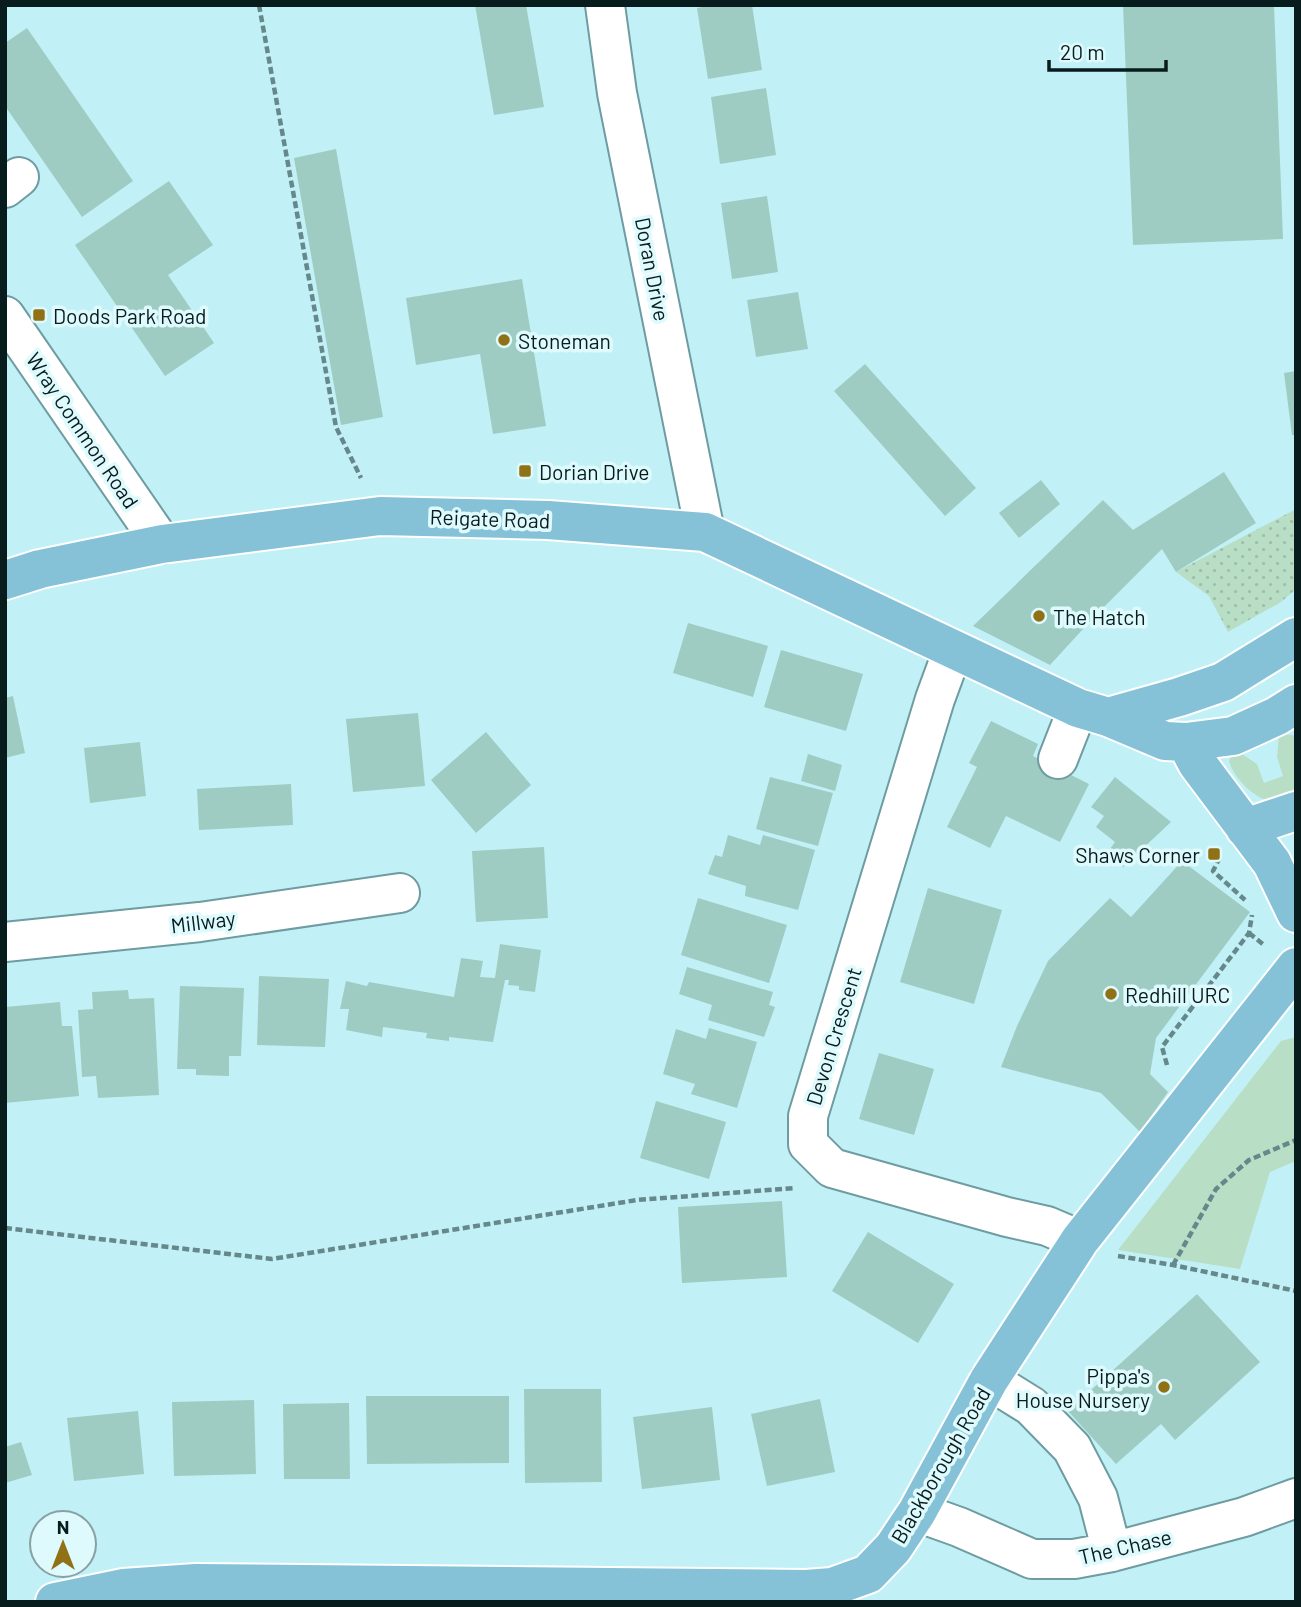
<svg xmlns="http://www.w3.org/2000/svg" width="1301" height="1607" viewBox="0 0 1301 1607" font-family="Barlow,sans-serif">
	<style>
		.grass { fill: #b8dec6 }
		.park { fill: url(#park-dots) }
		.building { fill: #9eccc2 }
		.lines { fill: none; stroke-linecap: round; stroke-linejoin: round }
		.minor-casing { stroke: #6e9ca0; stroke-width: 42 }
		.major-casing { stroke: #fff; stroke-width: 42 }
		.path { stroke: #66888b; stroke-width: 4.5; stroke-dasharray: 7 3.5; stroke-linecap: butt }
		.minor { stroke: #fff; stroke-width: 38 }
		.major { stroke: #85c1d7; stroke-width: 38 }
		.poi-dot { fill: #907116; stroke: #defafd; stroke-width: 2.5 }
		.labels { text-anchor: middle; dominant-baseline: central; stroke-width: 7; stroke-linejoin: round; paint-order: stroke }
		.street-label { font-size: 21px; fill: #081b1d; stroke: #defafd }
		.poi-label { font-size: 21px; fill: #081b1d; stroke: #defafd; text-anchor: start }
	</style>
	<defs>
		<pattern id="park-dots" width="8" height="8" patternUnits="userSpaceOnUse" patternTransform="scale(1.75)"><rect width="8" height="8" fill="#b8dec6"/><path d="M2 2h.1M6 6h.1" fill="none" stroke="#9dbeaa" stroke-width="1.8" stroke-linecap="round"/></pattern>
	</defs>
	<rect width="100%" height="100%" fill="#c1f1f6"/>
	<!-- grass -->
	<path class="grass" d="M 1286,734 L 1296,736 C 1296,748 1299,783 1292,792 C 1272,818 1235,783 1229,761 L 1232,753 L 1236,750 L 1257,764 L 1264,783 L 1283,776 L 1277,757 L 1279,735 Z
		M 1296,1037 L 1296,1161 L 1270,1172 L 1240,1269 L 1118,1250 L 1281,1041 Z"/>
	<!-- park -->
	<path class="park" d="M 1296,509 L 1296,589 L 1281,602 L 1228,632 L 1209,596 L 1176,572 Z"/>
	<!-- building -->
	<path class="building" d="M 475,5 L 526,5 L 544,107 L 494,115 Z
		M 714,5 L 752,5 L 762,70 L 708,79 L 697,8 Z
		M 1123,5 L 1274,5 L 1283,239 L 1133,245 Z
		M 27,28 L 133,181 L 82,217 L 5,106 L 5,43 Z
		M 766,88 L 776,155 L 720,164 L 711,97 Z
		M 336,149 L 383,417 L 341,425 L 294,158 Z
		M 169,181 L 213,245 L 168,275 L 214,343 L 165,376 L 75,245 Z
		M 767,196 L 778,272 L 732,279 L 721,203 Z
		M 522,279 L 546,426 L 493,434 L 480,354 L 416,365 L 406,298 Z
		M 798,292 L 808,349 L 756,357 L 747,300 Z
		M 865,364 L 976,488 L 945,516 L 834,391 Z
		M 1296,371 L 1296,435 L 1292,435 L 1284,373 Z
		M 1224,472 L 1256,523 L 1176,572 L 1162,549 L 1095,616 L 1050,665 L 973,626 L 1103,500 L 1133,530 Z
		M 1041,480 L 1060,504 L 1019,538 L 999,513 Z
		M 688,623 L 768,646 L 753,697 L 673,673 Z
		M 781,650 L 863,674 L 846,731 L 764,707 Z
		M 13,696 L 25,753 L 5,758 L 5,698 Z
		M 418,713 L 425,786 L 353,792 L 346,719 Z
		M 991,721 L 1038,744 L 1033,756 L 1089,784 L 1060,842 L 1006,816 L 990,848 L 947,827 L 977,767 L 969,763 Z
		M 486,732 L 531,785 L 476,833 L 431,780 Z
		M 140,742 L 146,796 L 90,803 L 84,748 Z
		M 808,754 L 842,765 L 835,791 L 801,781 Z
		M 770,777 L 833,793 L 818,846 L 756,829 Z
		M 1115,777 L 1171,822 L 1123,867 L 1107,853 L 1115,842 L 1096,827 L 1104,816 L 1091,807 Z
		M 291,784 L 293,825 L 199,830 L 197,789 Z
		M 728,835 L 760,845 L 763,835 L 815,850 L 798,910 L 745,896 L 746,886 L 708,874 L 715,855 L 722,857 Z
		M 544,847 L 548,918 L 476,922 L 472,851 Z
		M 1182,861 L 1250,912 L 1156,1038 L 1150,1074 L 1168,1092 L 1140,1132 L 1101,1093 L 1001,1067 L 1017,1026 L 1048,961 L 1110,898 L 1131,917 Z
		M 928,888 L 1002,910 L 974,1004 L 900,982 Z
		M 698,898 L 787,925 L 769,983 L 681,955 Z
		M 500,944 L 541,950 L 535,992 L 519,990 L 519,986 L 508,985 L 509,980 L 505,980 L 493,1042 L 449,1037 L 449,1041 L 426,1038 L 427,1033 L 383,1027 L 382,1037 L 346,1030 L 349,1009 L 340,1009 L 346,981 L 367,986 L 369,982 L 454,997 L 461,958 L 483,961 L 480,977 L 495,978 Z
		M 687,967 L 773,992 L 769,1005 L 775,1007 L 764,1037 L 708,1020 L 712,1005 L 679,994 Z
		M 259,976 L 329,979 L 325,1047 L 257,1045 Z
		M 180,986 L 244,988 L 241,1056 L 229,1056 L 229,1076 L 196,1075 L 196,1069 L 177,1069 Z
		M 128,990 L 129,999 L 154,998 L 159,1095 L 98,1098 L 96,1076 L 82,1077 L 78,1010 L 93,1009 L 92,992 Z
		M 60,1002 L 62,1026 L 72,1026 L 79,1096 L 5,1103 L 5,1007 Z
		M 709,1028 L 757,1042 L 737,1108 L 691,1094 L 695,1084 L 663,1074 L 676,1029 L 706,1039 Z
		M 879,1053 L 934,1069 L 914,1135 L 859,1119 Z
		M 656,1101 L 726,1122 L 709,1179 L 640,1158 Z
		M 782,1201 L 787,1277 L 682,1283 L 678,1207 Z
		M 868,1232 L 954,1284 L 918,1343 L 832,1291 Z
		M 1197,1294 L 1260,1362 L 1175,1440 L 1161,1424 L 1116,1464 L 1068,1411 Z
		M 524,1389 L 601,1389 L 602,1482 L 525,1483 Z
		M 366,1396 L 509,1396 L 509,1463 L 367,1464 Z
		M 820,1399 L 835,1472 L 767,1486 L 751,1414 Z
		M 254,1400 L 256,1474 L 174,1476 L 172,1402 Z
		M 349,1403 L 350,1479 L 284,1479 L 283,1404 Z
		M 712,1407 L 720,1480 L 642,1489 L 633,1417 Z
		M 138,1411 L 144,1474 L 74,1481 L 67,1418 Z
		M 21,1442 L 32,1475 L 5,1483 L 5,1447 Z"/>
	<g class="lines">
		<defs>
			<path id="minor" d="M 605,5 L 617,93 L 705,532
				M 5,188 L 19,177
				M 5,316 L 162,544
				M 953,650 L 935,699 L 808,1116 L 808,1144 L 832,1168 L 1007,1217 L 1047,1226 L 1080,1240
				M 1058,759 L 1078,708
				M 5,942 L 200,922 L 400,893
				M 989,1380 L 1031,1406 L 1072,1448 L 1098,1498 L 1112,1552
				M 917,1512 L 959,1527 L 1032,1559 L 1074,1559 L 1112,1552 L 1244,1517 L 1296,1498"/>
			<path id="major" d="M 5,580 L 40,569 L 162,544 L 380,516 L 548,520 L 705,532 L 1078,708 L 1108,717 L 1165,741 L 1186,742 L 1233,736 L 1277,716 L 1296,704
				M 1108,717 L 1179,697 L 1223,682 L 1296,637
				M 1186,742 L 1197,763 L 1272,863 L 1296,913
				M 1245,828 L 1296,811
				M 55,1602 L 123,1588 L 196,1583 L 806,1589 L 832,1587 L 868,1574 L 893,1548 L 917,1512 L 989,1380 L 1080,1240 L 1296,967"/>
		</defs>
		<!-- minor casing -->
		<use href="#minor" class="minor-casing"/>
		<!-- major casing -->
		<use href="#major" class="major-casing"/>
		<!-- path -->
		<path class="path" d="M 259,5 L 336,427 L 361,478
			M 1220,857 L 1213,871 L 1245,900
			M 1249,933 L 1264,945
			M 1167,1065 L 1162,1047 L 1249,933 L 1252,915
			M 5,1228 L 272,1259 L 637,1200 L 795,1188
			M 1118,1256 L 1173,1265 L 1296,1291
			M 1173,1265 L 1216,1189 L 1249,1160 L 1296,1140"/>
		<!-- minor -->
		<use href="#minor" class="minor"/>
		<!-- major -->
		<use href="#major" class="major"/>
	</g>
	<!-- markers -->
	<g class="poi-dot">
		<rect x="32" y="308" width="14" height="14" rx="3.5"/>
		<circle cx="504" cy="340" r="7"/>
		<rect x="518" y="464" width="14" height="14" rx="3.5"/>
		<circle cx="1039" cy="616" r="7"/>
		<rect x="1207" y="847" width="14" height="14" rx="3.5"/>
		<circle cx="1111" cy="994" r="7"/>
		<circle cx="1164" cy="1387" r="7"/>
	</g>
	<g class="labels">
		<!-- street labels -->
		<g class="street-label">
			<text transform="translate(653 269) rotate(79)">Doran Drive</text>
			<text transform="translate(83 430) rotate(56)">Wray Common Road</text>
			<text transform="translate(490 518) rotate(2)">Reigate Road</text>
			<text transform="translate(203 921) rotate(-7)">Millway</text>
			<text transform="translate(833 1036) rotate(-73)">Devon Crescent</text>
			<text transform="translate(940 1465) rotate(-60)">Blackborough Road</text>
			<text transform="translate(1125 1546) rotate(-13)">The Chase</text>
		</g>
		<!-- poi labels -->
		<g class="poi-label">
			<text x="53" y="315">Doods Park Road</text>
			<text x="518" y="340">Stoneman</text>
			<text x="539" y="471">Dorian Drive</text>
			<text x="1053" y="616">The Hatch</text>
			<text x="1200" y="854" text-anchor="end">Shaws Corner</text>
			<text x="1125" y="994">Redhill URC</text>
			<text x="1150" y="1375" text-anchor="end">Pippa's<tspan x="1150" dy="24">House Nursery</tspan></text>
		</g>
	</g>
	<!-- border -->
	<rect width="1301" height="1607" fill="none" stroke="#081b1d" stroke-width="14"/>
	<!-- north arrow -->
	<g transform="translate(63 1544)"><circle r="33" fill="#defafd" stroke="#88a1a3" stroke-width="2"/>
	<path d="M0-5L12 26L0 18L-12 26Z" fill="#907116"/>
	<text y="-10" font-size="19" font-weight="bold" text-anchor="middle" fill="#081b1d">N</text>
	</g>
	<!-- scale -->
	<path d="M1049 60v10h117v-10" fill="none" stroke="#081b1d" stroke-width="3.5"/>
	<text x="1060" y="60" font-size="21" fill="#081b1d" stroke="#defafd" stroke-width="5" paint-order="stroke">20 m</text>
</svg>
